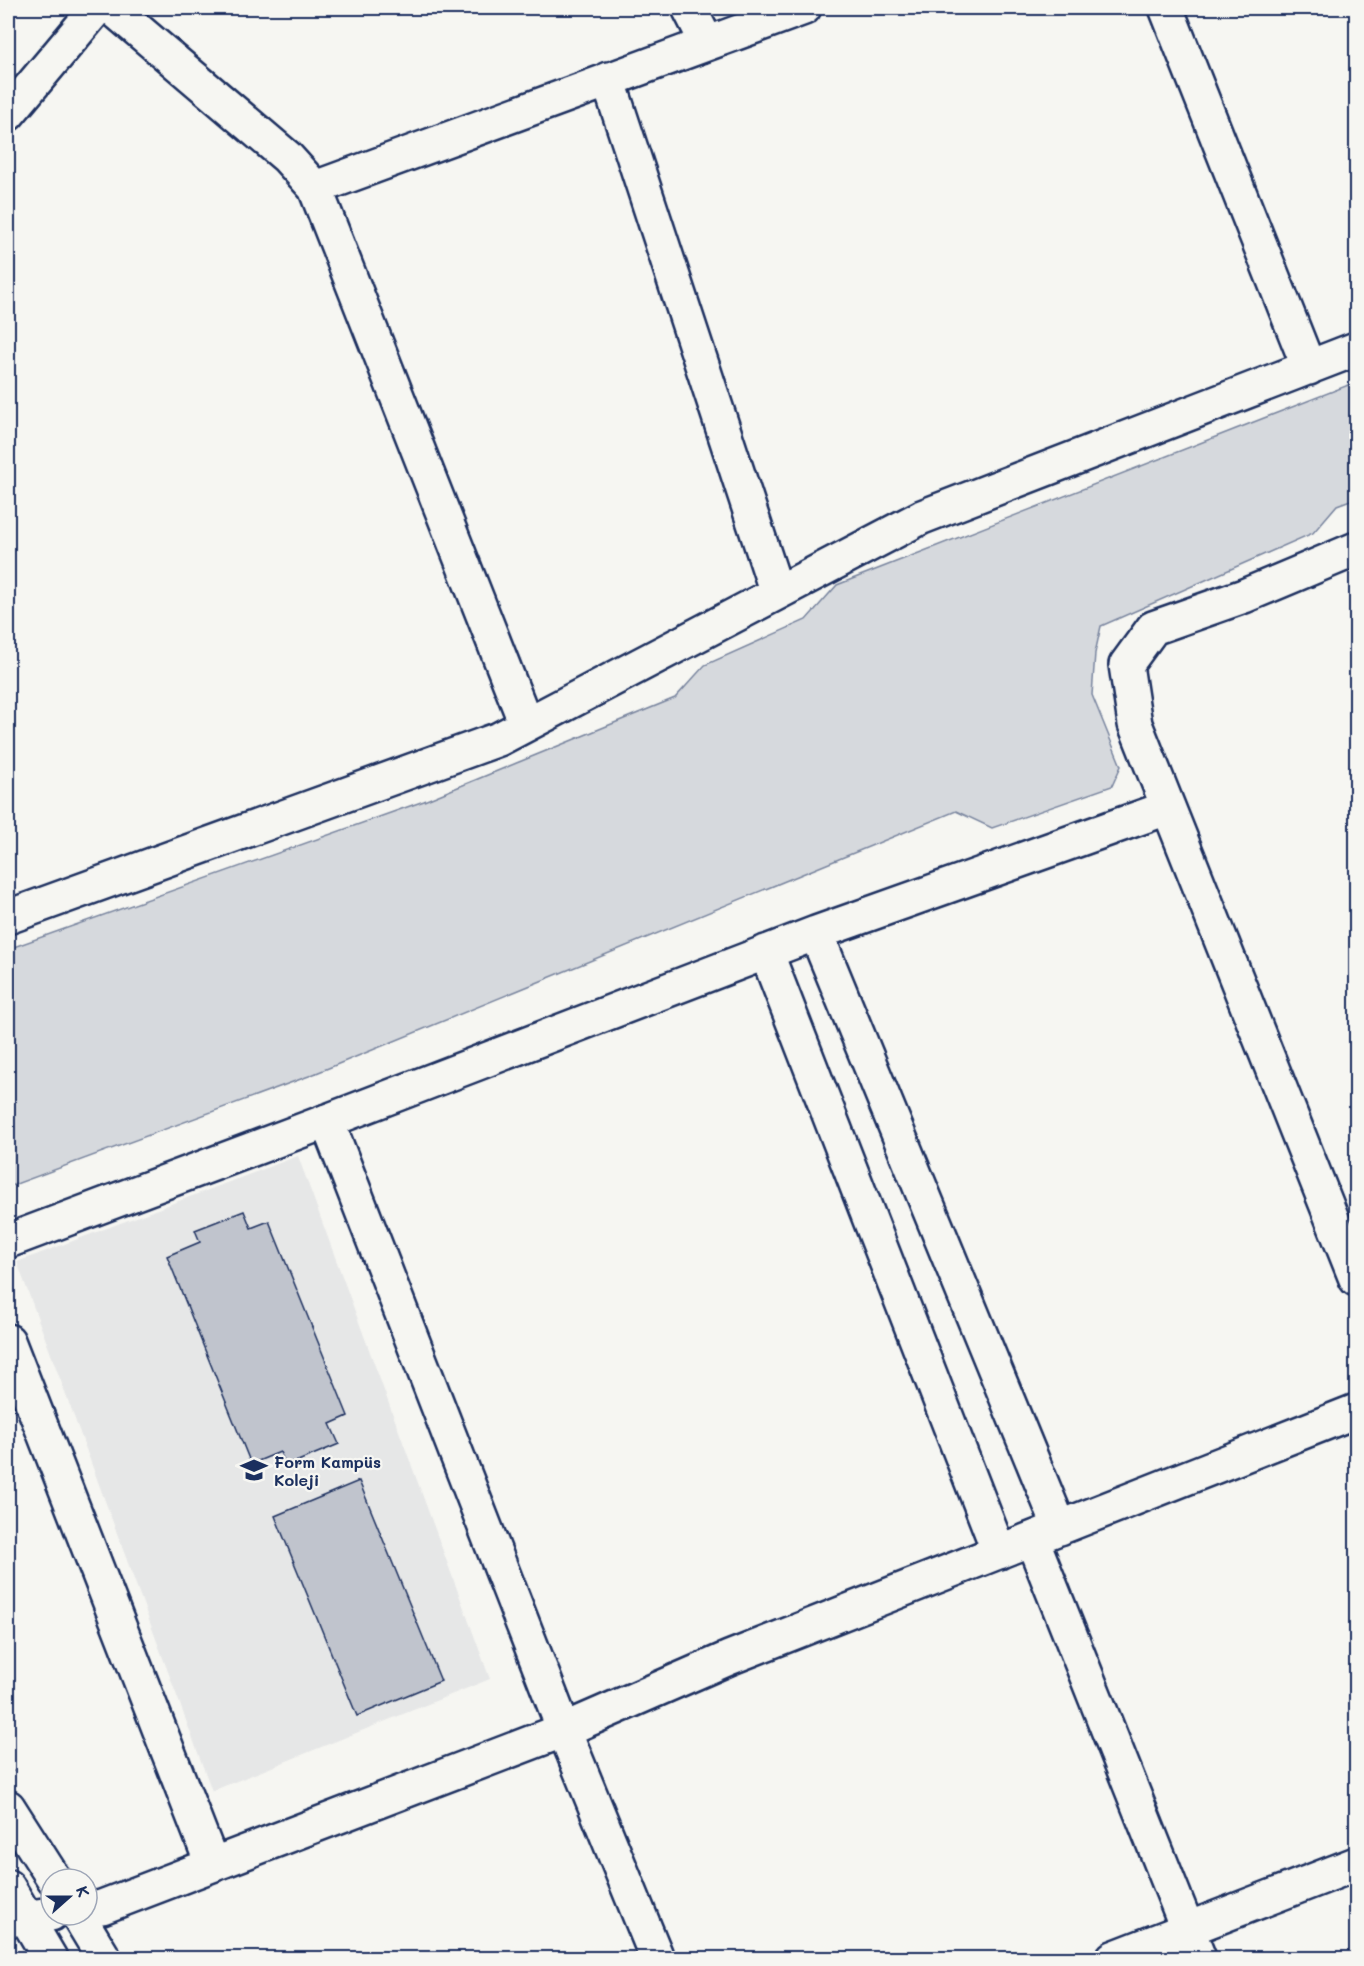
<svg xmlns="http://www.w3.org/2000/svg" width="1364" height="1966" viewBox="0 0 1364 1966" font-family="Mali,sans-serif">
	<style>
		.built { fill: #e6e7e7 }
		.green { fill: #d6d9dd; stroke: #78849e; stroke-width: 1.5 }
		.building { fill: #c0c4cd; stroke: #1b2f5e; stroke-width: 1.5 }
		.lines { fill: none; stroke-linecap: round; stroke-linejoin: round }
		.minor-casing { stroke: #1b2f5e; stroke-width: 38 }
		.tertiary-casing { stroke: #1b2f5e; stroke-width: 38 }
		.path { stroke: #1b2f5e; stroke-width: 4; stroke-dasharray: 1.5 4.5; stroke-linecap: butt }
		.minor { stroke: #f6f6f2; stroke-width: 33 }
		.tertiary { stroke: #f6f6f2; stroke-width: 33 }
		.labels { text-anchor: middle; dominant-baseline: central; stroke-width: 4.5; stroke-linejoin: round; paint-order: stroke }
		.poi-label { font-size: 16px; font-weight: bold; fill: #1b2f5e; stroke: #f6f6f2; text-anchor: start }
	</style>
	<rect width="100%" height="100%" fill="#f6f6f2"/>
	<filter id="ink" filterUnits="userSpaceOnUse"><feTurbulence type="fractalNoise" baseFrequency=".0167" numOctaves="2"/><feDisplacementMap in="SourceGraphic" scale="12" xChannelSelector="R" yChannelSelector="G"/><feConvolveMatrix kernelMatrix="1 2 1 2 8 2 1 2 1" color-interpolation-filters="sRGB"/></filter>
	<g filter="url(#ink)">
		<!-- built -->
		<path class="built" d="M 298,1156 L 490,1679 L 212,1791 L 17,1262 Z"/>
		<!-- green -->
		<path class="green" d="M 1356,382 L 1356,498 L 1337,505 L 1313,533 L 1101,626 L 1095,653 L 1092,695 L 1121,766 L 1112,786 L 992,828 L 956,811 L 309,1076 L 8,1187 L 8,949 L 424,801 L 675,698 L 705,665 L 806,620 L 837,585 Z"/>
		<!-- building -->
		<path class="building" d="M 244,1211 L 251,1228 L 269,1221 L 348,1416 L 330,1424 L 339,1444 L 286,1466 L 280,1452 L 251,1464 L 167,1256 L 200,1242 L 195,1230 Z
			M 359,1481 L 441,1681 L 357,1716 L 275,1516 Z"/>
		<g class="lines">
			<defs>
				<path id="minor" d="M 112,8 L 287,157 L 315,188 L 526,724
					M 689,8 L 707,43
					M 1166,8 L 1309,368
					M 608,79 L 777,593
					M 8,114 L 97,8
					M 315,188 L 804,8
					M 1356,549 L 1244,596 L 1153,628 L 1126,665 L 1135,724 L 1356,1279
					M 8,917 L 499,739 L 922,517 L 1356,349
					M 816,933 L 1060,1528
					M 766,952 L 999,1552
					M 8,1241 L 327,1121 L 816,933 L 1167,808
					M 8,1341 L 212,1864
					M 1032,1539 L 1199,1958
					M 87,1909 L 102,1907 L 564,1730 L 729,1658 L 1356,1411
					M 8,1920 L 51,1914
					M 1113,1958 L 1356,1864"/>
				<path id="tertiary" d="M 327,1121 L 564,1730 L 657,1958
					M 8,1807 L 54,1879
					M 8,1887 L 50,1958
					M 78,1915 L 104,1958"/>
			</defs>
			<!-- minor casing -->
			<use href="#minor" class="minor-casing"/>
			<!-- tertiary casing -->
			<use href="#tertiary" class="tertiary-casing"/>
			<!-- path -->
			<path class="path" d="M 8,1766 L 13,1774"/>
			<!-- minor -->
			<use href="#minor" class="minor"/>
			<!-- tertiary -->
			<use href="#tertiary" class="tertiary"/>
		</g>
	</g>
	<!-- icons -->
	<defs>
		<symbol id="school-bare" viewBox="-9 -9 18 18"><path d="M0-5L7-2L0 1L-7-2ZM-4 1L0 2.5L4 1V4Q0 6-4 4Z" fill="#1b2f5e" stroke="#f6f6f2" stroke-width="2.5" paint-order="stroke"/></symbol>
	</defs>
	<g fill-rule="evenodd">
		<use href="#school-bare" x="235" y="1451" width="38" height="38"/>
	</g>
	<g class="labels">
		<!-- poi labels -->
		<g class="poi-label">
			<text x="274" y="1461">Form Kampüs<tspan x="274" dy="18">Koleji</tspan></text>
		</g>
	</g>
	<!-- margin -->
	<rect width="1364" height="1966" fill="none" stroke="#f6f6f2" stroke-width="30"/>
	<rect x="15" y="15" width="1334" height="1936" fill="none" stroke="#1b2f5e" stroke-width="2" filter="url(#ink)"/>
	<!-- north arrow -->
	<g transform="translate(69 1897) rotate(69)"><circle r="28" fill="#f6f6f2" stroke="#9ea6b7" stroke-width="1.5"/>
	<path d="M0-4.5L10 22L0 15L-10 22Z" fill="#1b2f5e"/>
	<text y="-9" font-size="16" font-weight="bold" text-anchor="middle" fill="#1b2f5e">K</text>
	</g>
</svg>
